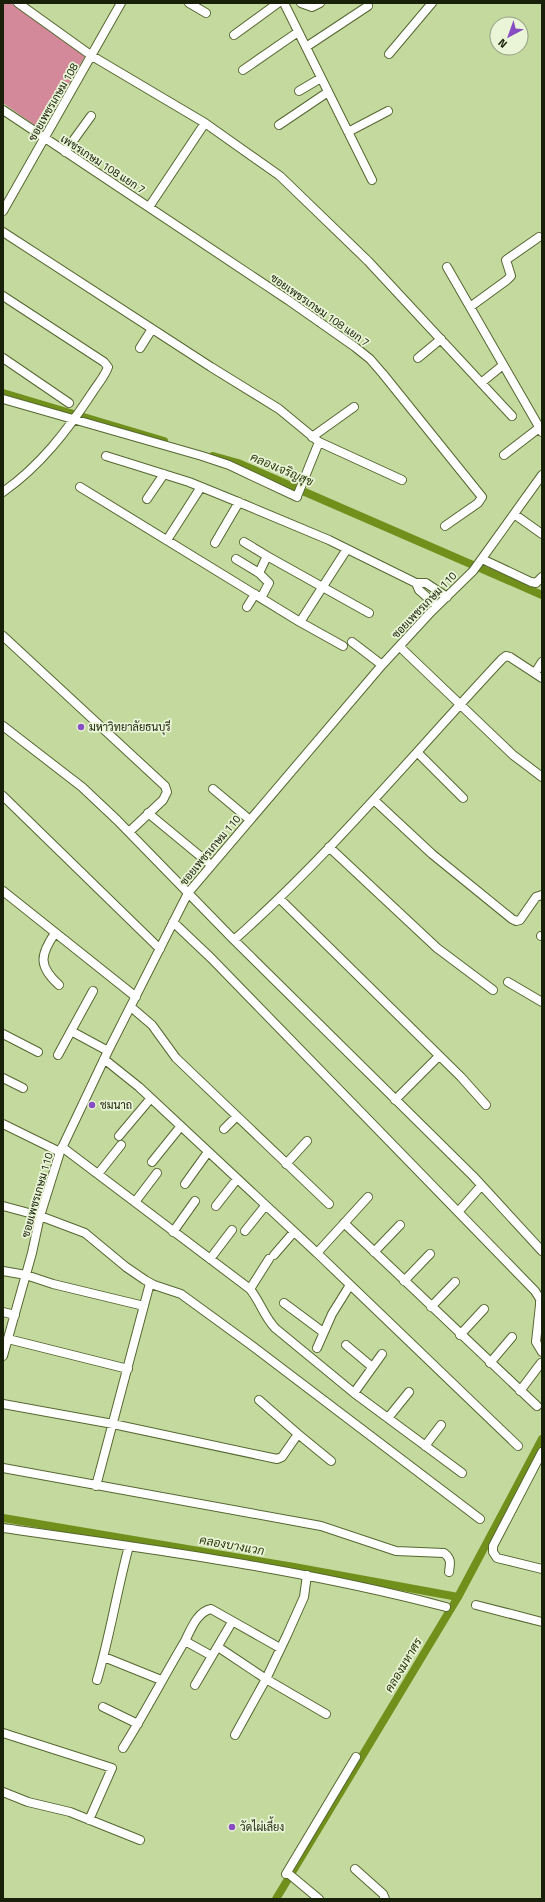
<svg xmlns="http://www.w3.org/2000/svg" width="545" height="1902" viewBox="0 0 545 1902" font-family="'Titillium Web',Sarabun,sans-serif">
	<style>
		.grass { fill: #d3899a }
		.lines { fill: none; stroke-linecap: round; stroke-linejoin: round }
		.canal { stroke: #70901b; stroke-width: 8 }
		.minor-casing { stroke: #566831; stroke-width: 10 }
		.minor { stroke: #fff; stroke-width: 8 }
		.poi-dot { fill: #884cc2; stroke: #eaf5d7; stroke-width: 1.5 }
		.labels { text-anchor: middle; dominant-baseline: central; stroke-width: 3.5; stroke-linejoin: round; paint-order: stroke }
		.street-label { font-size: 11px; fill: #192009; stroke: #eaf5d7 }
		.poi-label { font-size: 11px; fill: #192009; stroke: #eaf5d7; text-anchor: start }
		.water-label { font-size: 12px; font-style: italic; fill: #2e3c0f; stroke: #eaf5d7 }
	</style>
	<rect width="100%" height="100%" fill="#c3d99e"/>
	<!-- grass -->
	<path class="grass" d="M 3,3 L 11,3 L 85,56 L 42,130 L 3,103 Z"/>
	<g class="lines">
		<!-- canal -->
		<path class="canal" d="M 3,393 L 164,441
			M 213,456 L 238,463 L 542,595
			M 3,1518 L 294,1567 L 458,1597
			M 276,1899 L 458,1597 L 542,1439"/>
		<defs>
			<path id="minor" d="M 18,3 L 92,56 L 205,123 L 280,176 L 368,261 L 512,416
				M 189,3 L 206,13
				M 284,3 L 372,180
				M 301,3 L 312,7 L 320,3
				M 234,35 L 278,3
				M 306,47 L 368,6
				M 389,54 L 432,3
				M 243,70 L 298,32
				M 299,91 L 321,78
				M 3,110 L 288,300 L 355,347 L 370,359 L 383,374 L 482,497 L 478,503 L 445,526
				M 279,125 L 328,92
				M 348,132 L 388,111
				M 65,152 L 91,116
				M 149,207 L 205,123
				M 3,211 L 121,3
				M 3,232 L 211,367 L 279,409 L 319,442 L 402,480
				M 447,267 L 542,432
				M 3,296 L 104,362 L 108,367 C 105,376 97,385 92,393 C 67,431 40,466 3,492
				M 470,307 L 507,280 L 511,276 L 506,260 L 539,237
				M 140,348 L 152,329
				M 3,358 L 69,403
				M 418,358 L 441,339
				M 481,383 L 503,365
				M 3,399 L 202,456 L 229,465 L 297,497
				M 312,437 L 354,407
				M 504,455 L 539,428
				M 106,456 L 189,482 L 243,504 L 329,540 L 416,583
				M 80,487 L 300,622 L 343,646
				M 298,494 L 319,442
				M 147,499 L 164,474
				M 514,514 L 542,534
				M 167,540 L 201,487
				M 244,542 L 267,556
				M 215,543 L 239,502
				M 236,559 L 259,573
				M 482,559 L 531,582 L 536,583 L 542,577
				M 261,598 L 269,583 L 259,573 L 267,556 L 369,613
				M 437,606 L 419,590 L 416,583 L 426,583 L 447,597
				M 247,607 L 255,594
				M 300,622 L 347,549
				M 3,636 L 165,786 L 167,792 L 163,800 L 129,832
				M 352,642 L 382,665
				M 400,647 L 513,755 L 542,777
				M 535,673 L 542,662
				M 3,726 L 82,787 L 117,820 L 234,940 C 331,854 414,753 502,659 L 506,656 L 510,657 L 542,678
				M 418,753 L 463,798
				M 213,789 L 250,820
				M 3,796 L 160,949
				M 374,800 L 432,854 L 512,919 L 516,921 L 520,920 L 536,897 L 542,895
				M 148,813 L 211,865
				M 329,847 L 437,948 L 493,990
				M 3,891 L 136,997
				M 280,899 L 461,1077 L 486,1105
				M 173,922 L 211,958 L 535,1291 L 540,1299 L 540,1305 L 536,1342 L 542,1352
				M 55,933 C 40,955 38,966 59,985
				M 541,936 L 542,936
				M 234,940 L 473,1176 L 542,1251
				M 508,982 L 542,1002
				M 131,1007 L 152,1025 L 176,1058 L 329,1204
				M 71,1031 L 93,991
				M 3,1034 L 38,1052
				M 58,1055 L 71,1031 L 108,1051
				M 104,1059 L 139,1087 L 317,1253 L 368,1197
				M 3,1078 L 23,1088
				M 395,1100 L 439,1056
				M 3,1124 L 60,1152
				M 224,1129 L 237,1116
				M 119,1136 L 151,1098
				M 62,1147 L 250,1289 C 261,1303 263,1315 275,1328 L 354,1393 L 462,1473
				M 152,1162 L 181,1126
				M 286,1164 L 307,1141
				M 98,1174 L 121,1145
				M 185,1184 L 208,1152
				M 135,1202 L 157,1173
				M 3,1206 L 40,1216 L 85,1233 L 126,1267 L 145,1280 L 154,1285 L 181,1294 L 251,1345 L 480,1519
				M 216,1206 L 237,1179
				M 458,1212 L 481,1186
				M 344,1223 L 537,1406
				M 245,1231 L 265,1206
				M 173,1232 L 195,1201
				M 374,1252 L 400,1225
				M 317,1253 L 518,1446
				M 274,1255 L 293,1233
				M 210,1259 L 232,1230
				M 3,1271 L 26,1275 L 53,1284 L 144,1306
				M 404,1281 L 430,1254
				M 250,1289 L 269,1259
				M 284,1303 L 323,1332
				M 431,1307 L 455,1282
				M 3,1312 L 15,1315
				M 460,1335 L 484,1309
				M 8,1339 L 128,1369
				M 346,1345 L 371,1366
				M 317,1348 L 332,1314 L 350,1285
				M 3,1356 L 32,1253 L 40,1216 L 60,1152 L 108,1051 L 188,893 L 382,665 L 429,614 L 473,571 L 542,475
				M 490,1363 L 512,1337
				M 520,1391 L 541,1363
				M 354,1393 L 382,1354
				M 259,1400 L 298,1434
				M 3,1404 L 113,1424 L 277,1459 L 282,1457 L 298,1434 L 331,1461
				M 388,1418 L 409,1392
				M 425,1446 L 441,1425
				M 542,1452 L 493,1546 L 493,1552 L 497,1558 L 542,1569
				M 3,1468 L 321,1526 L 396,1551 L 444,1553 C 452,1559 450,1564 449,1572
				M 96,1486 L 150,1283
				M 3,1528 C 152,1549 301,1569 446,1607
				M 476,1605 L 542,1622
				M 185,1641 C 191,1629 197,1612 211,1609 L 280,1648
				M 218,1647 L 266,1679 L 326,1714
				M 104,1657 L 161,1680
				M 97,1680 C 110,1636 117,1590 129,1546
				M 195,1685 L 232,1622
				M 103,1707 L 138,1724
				M 3,1733 L 112,1768 L 89,1820
				M 235,1735 L 266,1679 L 287,1635 L 304,1597 L 307,1575
				M 123,1748 C 145,1713 164,1676 185,1641 L 212,1656
				M 3,1792 L 28,1802 L 70,1812 L 140,1840
				M 355,1869 L 383,1894 L 385,1899
				M 319,1899 L 289,1874 L 286,1874 L 356,1757"/>
		</defs>
		<!-- minor casing -->
		<use href="#minor" class="minor-casing"/>
		<!-- minor -->
		<use href="#minor" class="minor"/>
	</g>
	<!-- markers -->
	<g class="poi-dot">
		<circle cx="81" cy="727" r="4"/>
		<circle cx="92" cy="1105" r="4"/>
		<circle cx="232" cy="1827" r="4"/>
	</g>
	<g class="labels">
		<!-- street labels -->
		<g class="street-label">
			<text transform="translate(53 102) rotate(-60)">ซอยเพชรเกษม 108</text>
			<text transform="translate(103 164) rotate(33)">เพชรเกษม 108 แยก 7</text>
			<text transform="translate(320 310) rotate(35)">ซอยเพชรเกษม 108 แยก 7</text>
			<text transform="translate(424 605) rotate(-46)">ซอยเพชรเกษม 110</text>
			<text transform="translate(210 850) rotate(-50)">ซอยเพชรเกษม 110</text>
			<text transform="translate(37 1195) rotate(-74)">ซอยเพชรเกษม 110</text>
		</g>
		<!-- poi labels -->
		<g class="poi-label">
			<text x="89" y="727">มหาวิทยาลัยธนบุรี</text>
			<text x="100" y="1105">ชมนาถ</text>
			<text x="240" y="1827">วัดไผ่เลี้ยง</text>
		</g>
		<!-- water labels -->
		<g class="water-label">
			<text transform="translate(282 469) rotate(23)">คลองเจริญสุข</text>
			<text transform="translate(232 1545) rotate(10)">คลองบางแวก</text>
			<text transform="translate(403 1665) rotate(-59)">คลองมหาศร</text>
		</g>
	</g>
	<!-- border -->
	<rect width="545" height="1902" fill="none" stroke="#192009" stroke-width="8"/>
	<!-- north arrow -->
	<g transform="translate(509 36) rotate(221)"><circle r="19" fill="#eaf5d7" stroke="#96a085"/>
	<path d="M0-3L7 15L0 10L-7 15Z" fill="#884cc2"/>
	<text y="-6" font-size="11" font-weight="bold" text-anchor="middle" fill="#192009">N</text>
	</g>
</svg>
